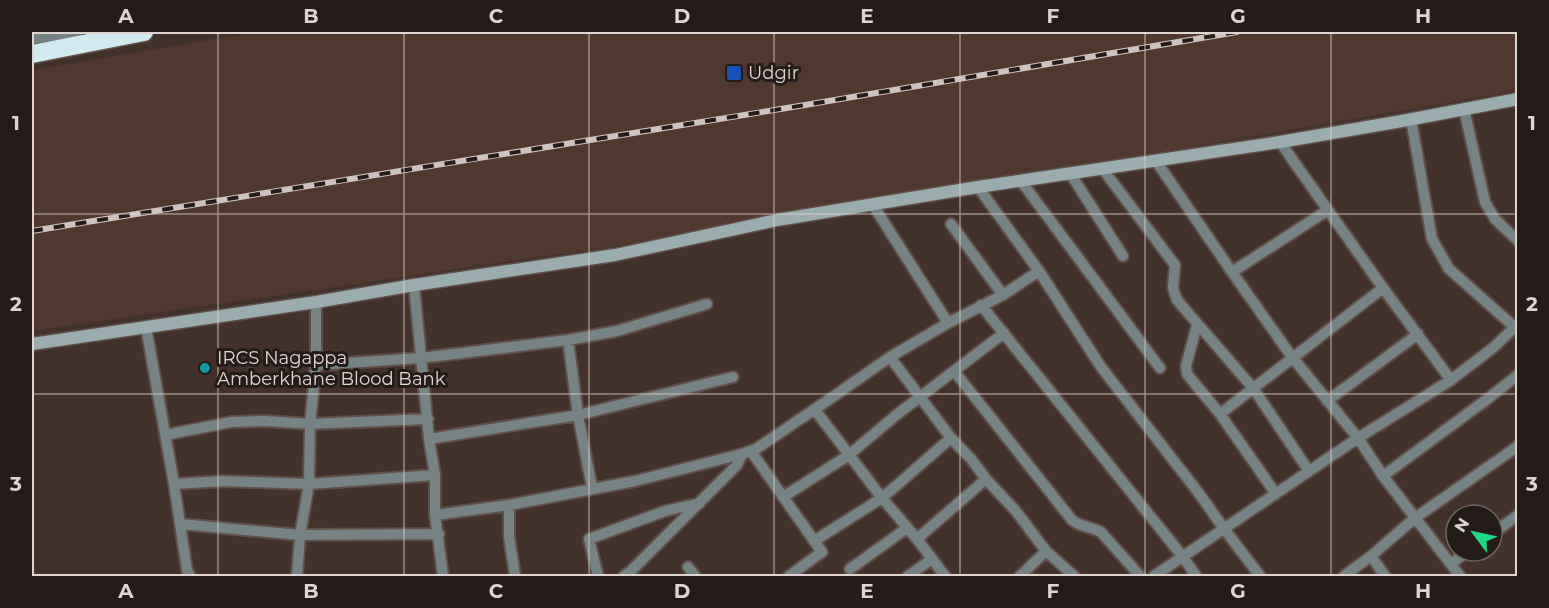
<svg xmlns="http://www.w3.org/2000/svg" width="1549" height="608" viewBox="0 0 1549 608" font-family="Montserrat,sans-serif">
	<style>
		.built { fill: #50382e }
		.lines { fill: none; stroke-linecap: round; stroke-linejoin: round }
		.street-casing { stroke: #5f4f49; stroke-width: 14 }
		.secondary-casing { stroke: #5f4f49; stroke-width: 15 }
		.highway-casing { stroke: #5f4f49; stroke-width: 21 }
		.street { stroke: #778284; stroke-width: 10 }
		.secondary { stroke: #9bacaf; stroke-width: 12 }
		.highway { stroke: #d1eaef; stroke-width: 18 }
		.rail-casing { stroke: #d0c3bf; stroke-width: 6 }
		.rail { stroke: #241c18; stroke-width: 4; stroke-dasharray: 11; stroke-linecap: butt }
		.grid { fill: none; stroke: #e0d4d0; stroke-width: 1.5; stroke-opacity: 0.55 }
		.transit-dot { fill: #1a4fb4; stroke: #241c18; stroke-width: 2 }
		.culture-dot { fill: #0f9aa8; stroke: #241c18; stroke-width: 2 }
		.labels { text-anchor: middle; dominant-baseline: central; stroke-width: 6; stroke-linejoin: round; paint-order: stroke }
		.poi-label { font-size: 18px; fill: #e0d4d0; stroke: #241c18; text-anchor: start }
		.neatline { fill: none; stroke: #e0d4d0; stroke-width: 2 }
		.grid-label { font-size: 20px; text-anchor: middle; font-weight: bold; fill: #e0d4d0 }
	</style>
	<rect width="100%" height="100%" fill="#43322b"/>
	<!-- built -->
	<path class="built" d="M 259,32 L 1517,32 L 1517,91 L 622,245 L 32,331 L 32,70 Z"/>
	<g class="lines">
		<defs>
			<path id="street" d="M 32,39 L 77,32
				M 1464,109 L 1485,202 L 1495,219 L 1518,241
				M 1411,119 L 1432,239 L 1449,269 L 1518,330
				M 1280,142 L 1383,288 L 1451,380
				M 1156,161 L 1232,272 L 1292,357 L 1358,438 L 1383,476 L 1460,576
				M 1102,168 L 1175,265 L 1173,288 L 1177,300 L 1253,388 L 1309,471
				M 1070,173 L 1123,256
				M 1021,181 L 1160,368
				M 978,187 L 1039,271 L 1101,367 L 1198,492 L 1225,530 L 1260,576
				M 873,205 L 948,323
				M 951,224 L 1003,295 L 1039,271
				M 1232,272 L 1328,210
				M 414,285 L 429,439 L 435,475 L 435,515 L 443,576
				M 981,305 L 1183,557 L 1196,576
				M 1197,325 L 1186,366 L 1187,374 L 1220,414 L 1276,494
				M 146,327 L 174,484 L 187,570 L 190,576
				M 568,340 L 578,415 L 592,488
				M 890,357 L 951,438 L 971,459 L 986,479 L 1015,510 L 1046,551 L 1074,576
				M 316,365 L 421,358 L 568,340 L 617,331 L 707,304
				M 954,371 L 1072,520 C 1081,527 1091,527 1101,532 L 1140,576
				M 1327,401 L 1418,334
				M 815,410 L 882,498 L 917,539 L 945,576
				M 1220,414 L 1383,288
				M 165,435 L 231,422 L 265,421 L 310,424 L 428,419
				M 429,439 L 578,415 L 733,377
				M 751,451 L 822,552 L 789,576
				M 1383,476 L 1486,400 L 1518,375
				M 174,484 L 224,481 L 309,484 L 435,475
				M 783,497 L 849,455 L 895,416 L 1004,333
				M 509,505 L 509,536 L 515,576
				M 435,515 L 509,505 L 635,481 L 742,454 L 756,449 L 837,394 L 890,357 L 948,323 L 1003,295
				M 180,524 L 300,535 L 439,534
				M 1492,534 L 1518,515
				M 917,539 L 986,479
				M 814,541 L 882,498 L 951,438
				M 1371,556 L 1385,576
				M 1451,564 L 1468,551
				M 688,567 L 695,576
				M 850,569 L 907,528
				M 297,576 L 300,535 L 309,484 L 310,424 L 316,365 L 316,302
				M 598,576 L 589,539 L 665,511 L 700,503
				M 624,576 L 630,572 L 737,465 L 742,454
				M 908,576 L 932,559
				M 1020,576 L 1046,551
				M 1154,576 L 1358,438 L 1451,380 L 1494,347 L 1515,327
				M 1344,576 L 1371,556 L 1415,518 L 1518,446"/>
			<path id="secondary" d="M 32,344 L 316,302 L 414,285 L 615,255 L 777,220 L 978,187 L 1280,142 L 1402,121 L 1518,99"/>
			<path id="highway" d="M 32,54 L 144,32"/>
		</defs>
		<!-- street casing -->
		<use href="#street" class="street-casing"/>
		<!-- secondary casing -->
		<use href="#secondary" class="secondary-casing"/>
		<!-- highway casing -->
		<use href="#highway" class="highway-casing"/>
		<!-- street -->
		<use href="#street" class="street"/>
		<!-- secondary -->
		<use href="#secondary" class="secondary"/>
		<!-- highway -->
		<use href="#highway" class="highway"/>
		<defs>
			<path id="rail" d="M 32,231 L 805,105 L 1237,32"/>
		</defs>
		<!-- rail casing -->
		<use href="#rail" class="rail-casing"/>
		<!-- rail -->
		<use href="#rail" class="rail"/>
	</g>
	<!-- grid -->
	<path class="grid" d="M 218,32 L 218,576M 404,32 L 404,576M 589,32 L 589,576M 774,32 L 774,576M 960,32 L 960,576M 1145,32 L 1145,576M 1331,32 L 1331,576M 32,214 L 1518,214M 32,394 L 1518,394"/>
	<!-- markers -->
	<rect class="transit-dot" x="726" y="65" width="16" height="16" rx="3"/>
	<circle class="culture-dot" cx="205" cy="368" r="6"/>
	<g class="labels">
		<!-- poi labels -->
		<g class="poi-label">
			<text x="748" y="73">Udgir</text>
			<text x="217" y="358">IRCS Nagappa<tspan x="217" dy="21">Amberkhane Blood Bank</tspan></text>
		</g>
	</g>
	<!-- border -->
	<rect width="1549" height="608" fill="none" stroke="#241c18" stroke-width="66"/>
	<!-- north arrow -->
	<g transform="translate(1474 533) rotate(303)"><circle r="28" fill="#241c18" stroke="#6f6662" stroke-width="1.5"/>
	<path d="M0-4.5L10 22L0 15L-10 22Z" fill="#20d887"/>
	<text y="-9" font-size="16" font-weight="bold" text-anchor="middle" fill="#e0d4d0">N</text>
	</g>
	<rect x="33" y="33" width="1483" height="542" class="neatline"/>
	<g class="grid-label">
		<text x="126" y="23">A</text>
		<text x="311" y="23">B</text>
		<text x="496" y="23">C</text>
		<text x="682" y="23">D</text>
		<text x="867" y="23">E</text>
		<text x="1053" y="23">F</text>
		<text x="1238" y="23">G</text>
		<text x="1423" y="23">H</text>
		<text x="16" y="130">1</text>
		<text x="1532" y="130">1</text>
		<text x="16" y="311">2</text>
		<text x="1532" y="311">2</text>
		<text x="16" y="491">3</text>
		<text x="1532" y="491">3</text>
		<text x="126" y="598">A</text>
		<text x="311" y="598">B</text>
		<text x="496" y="598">C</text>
		<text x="682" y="598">D</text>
		<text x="867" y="598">E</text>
		<text x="1053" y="598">F</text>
		<text x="1238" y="598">G</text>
		<text x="1423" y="598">H</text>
	</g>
</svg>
